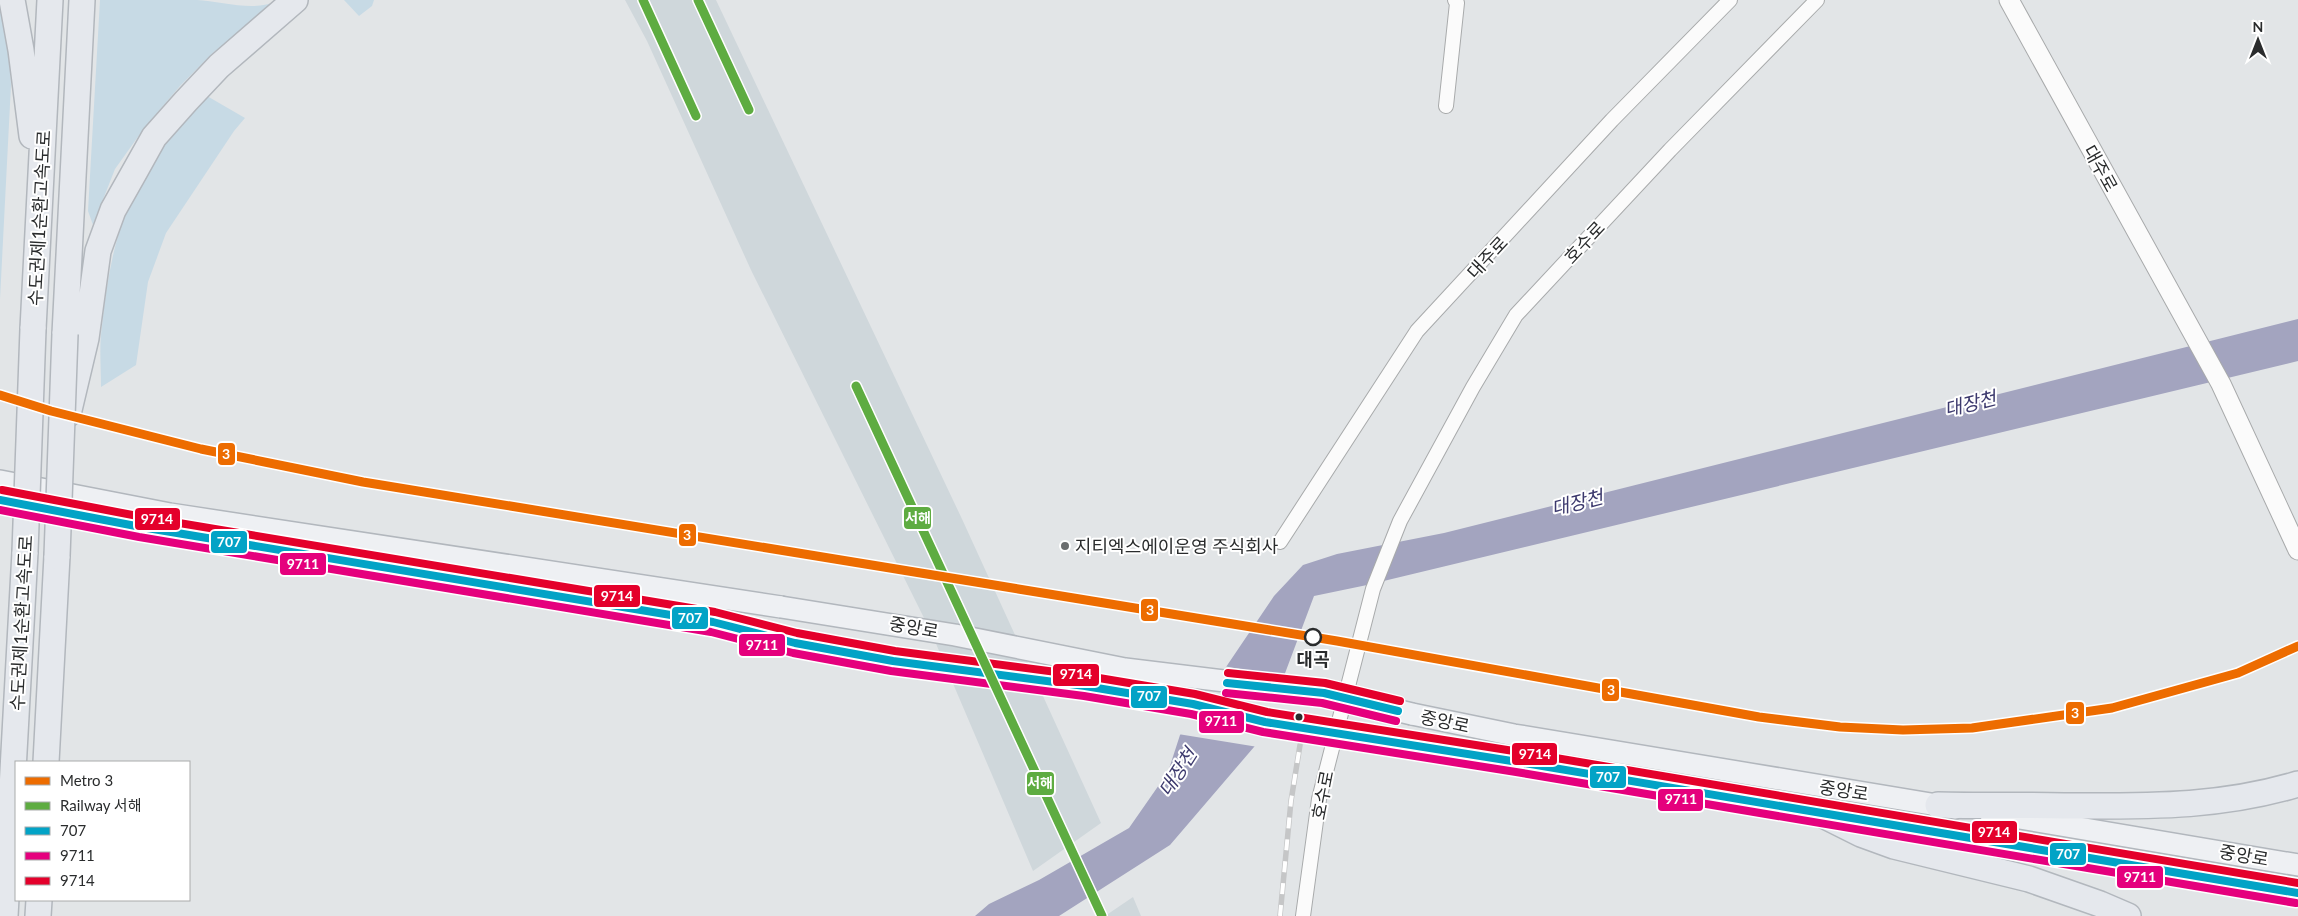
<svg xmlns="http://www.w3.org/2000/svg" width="2298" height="916" viewBox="0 0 2298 916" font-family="Lato,'Noto Sans KR',sans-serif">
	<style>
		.built { fill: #cfd7db }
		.green { fill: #c7dae5 }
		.water { fill: #a3a4bf }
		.pier { fill: #e2e5e7 }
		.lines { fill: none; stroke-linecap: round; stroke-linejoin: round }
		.street-casing { stroke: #a8aaab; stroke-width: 16 }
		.secondary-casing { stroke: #a8aaab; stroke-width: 21 }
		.primary-casing { stroke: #b2b7bd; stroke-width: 24 }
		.highway-casing { stroke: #b2b7bd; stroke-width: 28 }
		.street { stroke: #fbfbfb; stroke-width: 14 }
		.secondary { stroke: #fbfbfb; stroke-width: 19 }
		.primary { stroke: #eef0f3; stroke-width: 21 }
		.highway { stroke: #e5e8ed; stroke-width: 25 }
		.rail-casing { stroke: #c5c6c7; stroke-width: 5.5 }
		.rail { stroke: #fff; stroke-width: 4; stroke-dasharray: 11; stroke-linecap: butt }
		.primary-bridge-casing { stroke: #b2b7bd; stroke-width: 24; stroke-linecap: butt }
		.highway-bridge-casing { stroke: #b2b7bd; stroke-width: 28; stroke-linecap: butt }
		.primary-bridge { stroke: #eef0f3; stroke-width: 21 }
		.highway-bridge { stroke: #e5e8ed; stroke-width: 25 }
		.bus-1-casing { stroke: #fff; stroke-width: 11 }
		.bus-2-casing { stroke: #fff; stroke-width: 11 }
		.bus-3-casing { stroke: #fff; stroke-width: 11 }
		.bus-1 { stroke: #02a3c6; stroke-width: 8 }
		.bus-2 { stroke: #e5007d; stroke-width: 8 }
		.bus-3 { stroke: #e4002b; stroke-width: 8 }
		.rail-1-casing { stroke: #fff; stroke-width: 12 }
		.rail-1 { stroke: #5eac41; stroke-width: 9 }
		.metro-1-casing { stroke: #fff; stroke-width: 12 }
		.metro-1 { stroke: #ed6c00; stroke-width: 9 }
		.poi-dot { fill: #6a6d6e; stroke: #fff; stroke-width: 2 }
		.stop-dot { fill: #fff; stroke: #2a2c2d; stroke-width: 2.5 }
		.bus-dot { fill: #2a2c2d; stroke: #fff; stroke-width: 2 }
		.labels { text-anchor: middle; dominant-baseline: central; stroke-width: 4; stroke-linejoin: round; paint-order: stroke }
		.street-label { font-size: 18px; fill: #2a2c2d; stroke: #fff }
		.poi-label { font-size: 18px; fill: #2a2c2d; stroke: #fff; text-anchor: start }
		.stop-label { font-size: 18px; font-weight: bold; fill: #2a2c2d; stroke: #fff }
		.water-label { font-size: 19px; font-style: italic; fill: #3c396d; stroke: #fff }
		.line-badge { stroke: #fff; stroke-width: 2 }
		.badge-label { font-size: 14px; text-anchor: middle; font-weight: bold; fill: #fff }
	</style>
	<rect width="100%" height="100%" fill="#e2e5e7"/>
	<!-- built -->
	<path class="built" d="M 625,0 L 716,0 L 962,519 L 1101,823 L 1033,871 L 931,632 L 751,270 L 647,41 Z
		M 1133,897 L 1141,916 L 1105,916 Z"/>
	<!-- green -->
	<path class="green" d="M 0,0 L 7,26 L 11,85 L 0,299 Z
		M 100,0 C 132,0 165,0 197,0 C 221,1 257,13 277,0 L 257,23 L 215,51 L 180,86 L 145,127 L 115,169 L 93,225 L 88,211 Z
		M 344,0 L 374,0 L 372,6 L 359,16 Z
		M 207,96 L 245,118 L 234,131 L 166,233 L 148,282 L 136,365 L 101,387 C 101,367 99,346 102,326 C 107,276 117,220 143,176 C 160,147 183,120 207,96 Z"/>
	<!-- water -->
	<path class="water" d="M 2298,319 L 2298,361 L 1367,585 L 1314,596 L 1260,740 L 1170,845 L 1059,916 L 975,916 L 989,904 L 1039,880 L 1129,828 L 1168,772 L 1180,735 L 1274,596 L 1303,565 L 1337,554 L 1444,533 Z"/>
	<!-- pier -->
	<path class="pier" d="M 1223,666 L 1286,677 L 1263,741 L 1258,747 L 1178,734 Z"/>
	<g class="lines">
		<defs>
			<path id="street" d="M 1446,106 L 1457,3 L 1455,0
				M 1280,542 L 1417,331 L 1612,120 L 1730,0
				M 1303,916 L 1319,799 L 1373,589 L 1400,521 L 1473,387 L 1516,315 L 1670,150 L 1817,0"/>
			<path id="secondary" d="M 2009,0 L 2221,384 L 2298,550"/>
			<path id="primary" d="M 0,481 L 170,514 L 781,607
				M 0,500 L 141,527 L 713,622 L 807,645
				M 1412,714 L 1514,735 L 1955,808
				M 1404,744 L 2298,893
				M 1990,813 L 2298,865"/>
			<path id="highway" d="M 12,0 L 21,50 L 32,136
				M 33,329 L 50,0
				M 65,334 L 82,0
				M 68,414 L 86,338 L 98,251 L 113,210 L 135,171 L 154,137 L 186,101 L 219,66 L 295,0
				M 46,762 L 57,556
				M 1938,805 C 1980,806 2022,805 2064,806 C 2146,806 2218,808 2298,784
				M 1819,813 L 1861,834 L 1894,846 L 2029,879 L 2100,904 L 2128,916
				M 5,916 L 25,552
				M 38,916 L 39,900"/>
		</defs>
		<!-- street casing -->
		<use href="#street" class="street-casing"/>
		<!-- secondary casing -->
		<use href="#secondary" class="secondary-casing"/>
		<!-- primary casing -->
		<use href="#primary" class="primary-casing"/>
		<!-- highway casing -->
		<use href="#highway" class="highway-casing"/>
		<!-- street -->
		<use href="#street" class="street"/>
		<!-- secondary -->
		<use href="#secondary" class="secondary"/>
		<!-- primary -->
		<use href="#primary" class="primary"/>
		<!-- highway -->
		<use href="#highway" class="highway"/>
		<defs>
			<path id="rail" d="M 1280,916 L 1291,801 L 1300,745"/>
		</defs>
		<!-- rail casing -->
		<use href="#rail" class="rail-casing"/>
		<!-- rail -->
		<use href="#rail" class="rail"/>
		<defs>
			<path id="primary-bridge" d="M 781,607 L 955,635 L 1125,669 L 1324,693 L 1412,714
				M 807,645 L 916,665 L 1085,686 L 1193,704 L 1265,722 L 1404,744"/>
			<path id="highway-bridge" d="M 25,552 L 33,329
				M 57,556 L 65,334"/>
		</defs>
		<!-- primary-bridge casing -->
		<use href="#primary-bridge" class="primary-bridge-casing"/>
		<!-- highway-bridge casing -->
		<use href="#highway-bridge" class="highway-bridge-casing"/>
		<!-- primary-bridge -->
		<use href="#primary-bridge" class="primary-bridge"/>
		<!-- highway-bridge -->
		<use href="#highway-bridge" class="highway-bridge"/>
		<defs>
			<path id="bus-1" d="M 0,500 L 141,527 L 713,622 L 795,643 L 893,661 L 1085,686 L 1193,704 L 1265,722 L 1518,762 L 2298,893
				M 1227,683 L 1324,693 L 1398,711"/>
			<path id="bus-2" d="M 0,510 L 139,537 L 711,632 L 793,653 L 891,671 L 1084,696 L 1191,714 L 1263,732 L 1516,772 L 2296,903
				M 1226,693 L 1322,703 L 1396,721"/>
			<path id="bus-3" d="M 2,490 L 143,517 L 715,612 L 797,633 L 895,651 L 1087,676 L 1195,694 L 1267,712 L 1520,752 L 2298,883
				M 1228,673 L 1325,683 L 1400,701"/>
		</defs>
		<!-- bus-1 casing -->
		<use href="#bus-1" class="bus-1-casing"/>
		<!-- bus-2 casing -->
		<use href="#bus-2" class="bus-2-casing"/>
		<!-- bus-3 casing -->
		<use href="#bus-3" class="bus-3-casing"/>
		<!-- bus-1 -->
		<use href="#bus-1" class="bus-1"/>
		<!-- bus-2 -->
		<use href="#bus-2" class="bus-2"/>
		<!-- bus-3 -->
		<use href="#bus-3" class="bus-3"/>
		<defs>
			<path id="rail-1" d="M 643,0 L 696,116
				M 698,0 L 749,110
				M 856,386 L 1102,916"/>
		</defs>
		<!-- rail-1 casing -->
		<use href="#rail-1" class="rail-1-casing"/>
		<!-- rail-1 -->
		<use href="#rail-1" class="rail-1"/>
		<defs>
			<path id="metro-1" d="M 0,395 L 51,411 L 201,449 L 363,482 L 1337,641 L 1759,717 L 1840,727 L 1903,730 L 1972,728 L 2112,708 L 2238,673 L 2298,646"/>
		</defs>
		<!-- metro-1 casing -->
		<use href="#metro-1" class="metro-1-casing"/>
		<!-- metro-1 -->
		<use href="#metro-1" class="metro-1"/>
	</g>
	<!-- markers -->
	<circle class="poi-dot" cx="1065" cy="546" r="5"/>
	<circle class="stop-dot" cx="1313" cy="637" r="8"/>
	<circle class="bus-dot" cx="1299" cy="717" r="4.5"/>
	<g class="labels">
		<!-- street labels -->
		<g class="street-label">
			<text transform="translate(2101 168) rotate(61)">대주로</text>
			<text transform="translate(39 218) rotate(-87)">수도권제1순환고속도로</text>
			<text transform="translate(1584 242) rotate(-47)">호수로</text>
			<text transform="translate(1487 257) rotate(-47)">대주로</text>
			<text transform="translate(21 623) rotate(-87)">수도권제1순환고속도로</text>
			<text transform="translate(914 627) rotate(10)">중앙로</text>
			<text transform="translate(1445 721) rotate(12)">중앙로</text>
			<text transform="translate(1844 790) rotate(9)">중앙로</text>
			<text transform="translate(1322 795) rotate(-79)">호수로</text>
			<text transform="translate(2244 855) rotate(10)">중앙로</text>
		</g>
		<!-- poi labels -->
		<g class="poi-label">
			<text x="1075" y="546">지티엑스에이운영 주식회사</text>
		</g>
		<!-- stop labels -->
		<g class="stop-label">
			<text x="1313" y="659">대곡</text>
		</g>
		<!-- water labels -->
		<g class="water-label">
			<text transform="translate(1970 403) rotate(-14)">대장천</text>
			<text transform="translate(1577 502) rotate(-14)">대장천</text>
			<text transform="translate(1177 772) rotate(-57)">대장천</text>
		</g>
	</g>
	<g class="line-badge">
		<rect x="217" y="442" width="19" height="24" rx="5" fill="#ed6c00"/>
		<rect x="903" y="506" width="29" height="24" rx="5" fill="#5eac41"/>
		<rect x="134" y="507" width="47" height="24" rx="5" fill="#e4002b"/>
		<rect x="678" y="523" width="19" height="24" rx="5" fill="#ed6c00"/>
		<rect x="210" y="530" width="38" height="24" rx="5" fill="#02a3c6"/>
		<rect x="279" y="552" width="48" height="24" rx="5" fill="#e5007d"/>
		<rect x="593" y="584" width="48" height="24" rx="5" fill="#e4002b"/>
		<rect x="1140" y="598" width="19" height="24" rx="5" fill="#ed6c00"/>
		<rect x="671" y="606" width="38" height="24" rx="5" fill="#02a3c6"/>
		<rect x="738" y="633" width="48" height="24" rx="5" fill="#e5007d"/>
		<rect x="1052" y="663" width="48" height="24" rx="5" fill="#e4002b"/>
		<rect x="1601" y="678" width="19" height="24" rx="5" fill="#ed6c00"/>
		<rect x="1130" y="685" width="38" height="24" rx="5" fill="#02a3c6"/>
		<rect x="2065" y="701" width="20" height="24" rx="5" fill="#ed6c00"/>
		<rect x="1198" y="710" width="47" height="24" rx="5" fill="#e5007d"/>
		<rect x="1511" y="742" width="47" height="24" rx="5" fill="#e4002b"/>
		<rect x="1589" y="765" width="38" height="24" rx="5" fill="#02a3c6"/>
		<rect x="1026" y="771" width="29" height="25" rx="5" fill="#5eac41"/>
		<rect x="1657" y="788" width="47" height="24" rx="5" fill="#e5007d"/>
		<rect x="1971" y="820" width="47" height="24" rx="5" fill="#e4002b"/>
		<rect x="2049" y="842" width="38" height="24" rx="5" fill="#02a3c6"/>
		<rect x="2116" y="865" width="48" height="24" rx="5" fill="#e5007d"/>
	</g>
	<g class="badge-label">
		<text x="226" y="459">3</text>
		<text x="918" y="523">서해</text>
		<text x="157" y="524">9714</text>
		<text x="687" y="540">3</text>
		<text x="229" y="547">707</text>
		<text x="303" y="569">9711</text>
		<text x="617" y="601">9714</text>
		<text x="1150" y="615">3</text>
		<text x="690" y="623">707</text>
		<text x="762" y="650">9711</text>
		<text x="1076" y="679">9714</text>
		<text x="1611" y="695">3</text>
		<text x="1149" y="701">707</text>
		<text x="2075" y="718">3</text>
		<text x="1221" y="726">9711</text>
		<text x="1535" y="759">9714</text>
		<text x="1608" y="782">707</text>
		<text x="1040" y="788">서해</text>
		<text x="1681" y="804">9711</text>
		<text x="1994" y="837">9714</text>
		<text x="2068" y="859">707</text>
		<text x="2140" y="882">9711</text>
	</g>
	<!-- legend -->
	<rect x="15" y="761" width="175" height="140" fill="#ffffff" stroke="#aaabab"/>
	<rect x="25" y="777" width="25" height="8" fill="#ed6c00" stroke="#aaabab"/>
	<text x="60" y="786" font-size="15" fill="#2a2c2d">Metro 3</text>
	<rect x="25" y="802" width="25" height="8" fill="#5eac41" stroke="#aaabab"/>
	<text x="60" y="811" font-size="15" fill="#2a2c2d">Railway 서해</text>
	<rect x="25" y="827" width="25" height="8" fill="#02a3c6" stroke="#aaabab"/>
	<text x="60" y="836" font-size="15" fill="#2a2c2d">707</text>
	<rect x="25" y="852" width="25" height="8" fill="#e5007d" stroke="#aaabab"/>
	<text x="60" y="861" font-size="15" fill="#2a2c2d">9711</text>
	<rect x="25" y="877" width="25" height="8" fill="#e4002b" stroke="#aaabab"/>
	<text x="60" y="886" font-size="15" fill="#2a2c2d">9714</text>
	<!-- north arrow -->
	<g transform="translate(2258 40)" stroke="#ffffff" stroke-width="4" paint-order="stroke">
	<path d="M0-4L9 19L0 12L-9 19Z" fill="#2a2c2d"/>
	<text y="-8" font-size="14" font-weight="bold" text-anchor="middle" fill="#2a2c2d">N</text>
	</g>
</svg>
